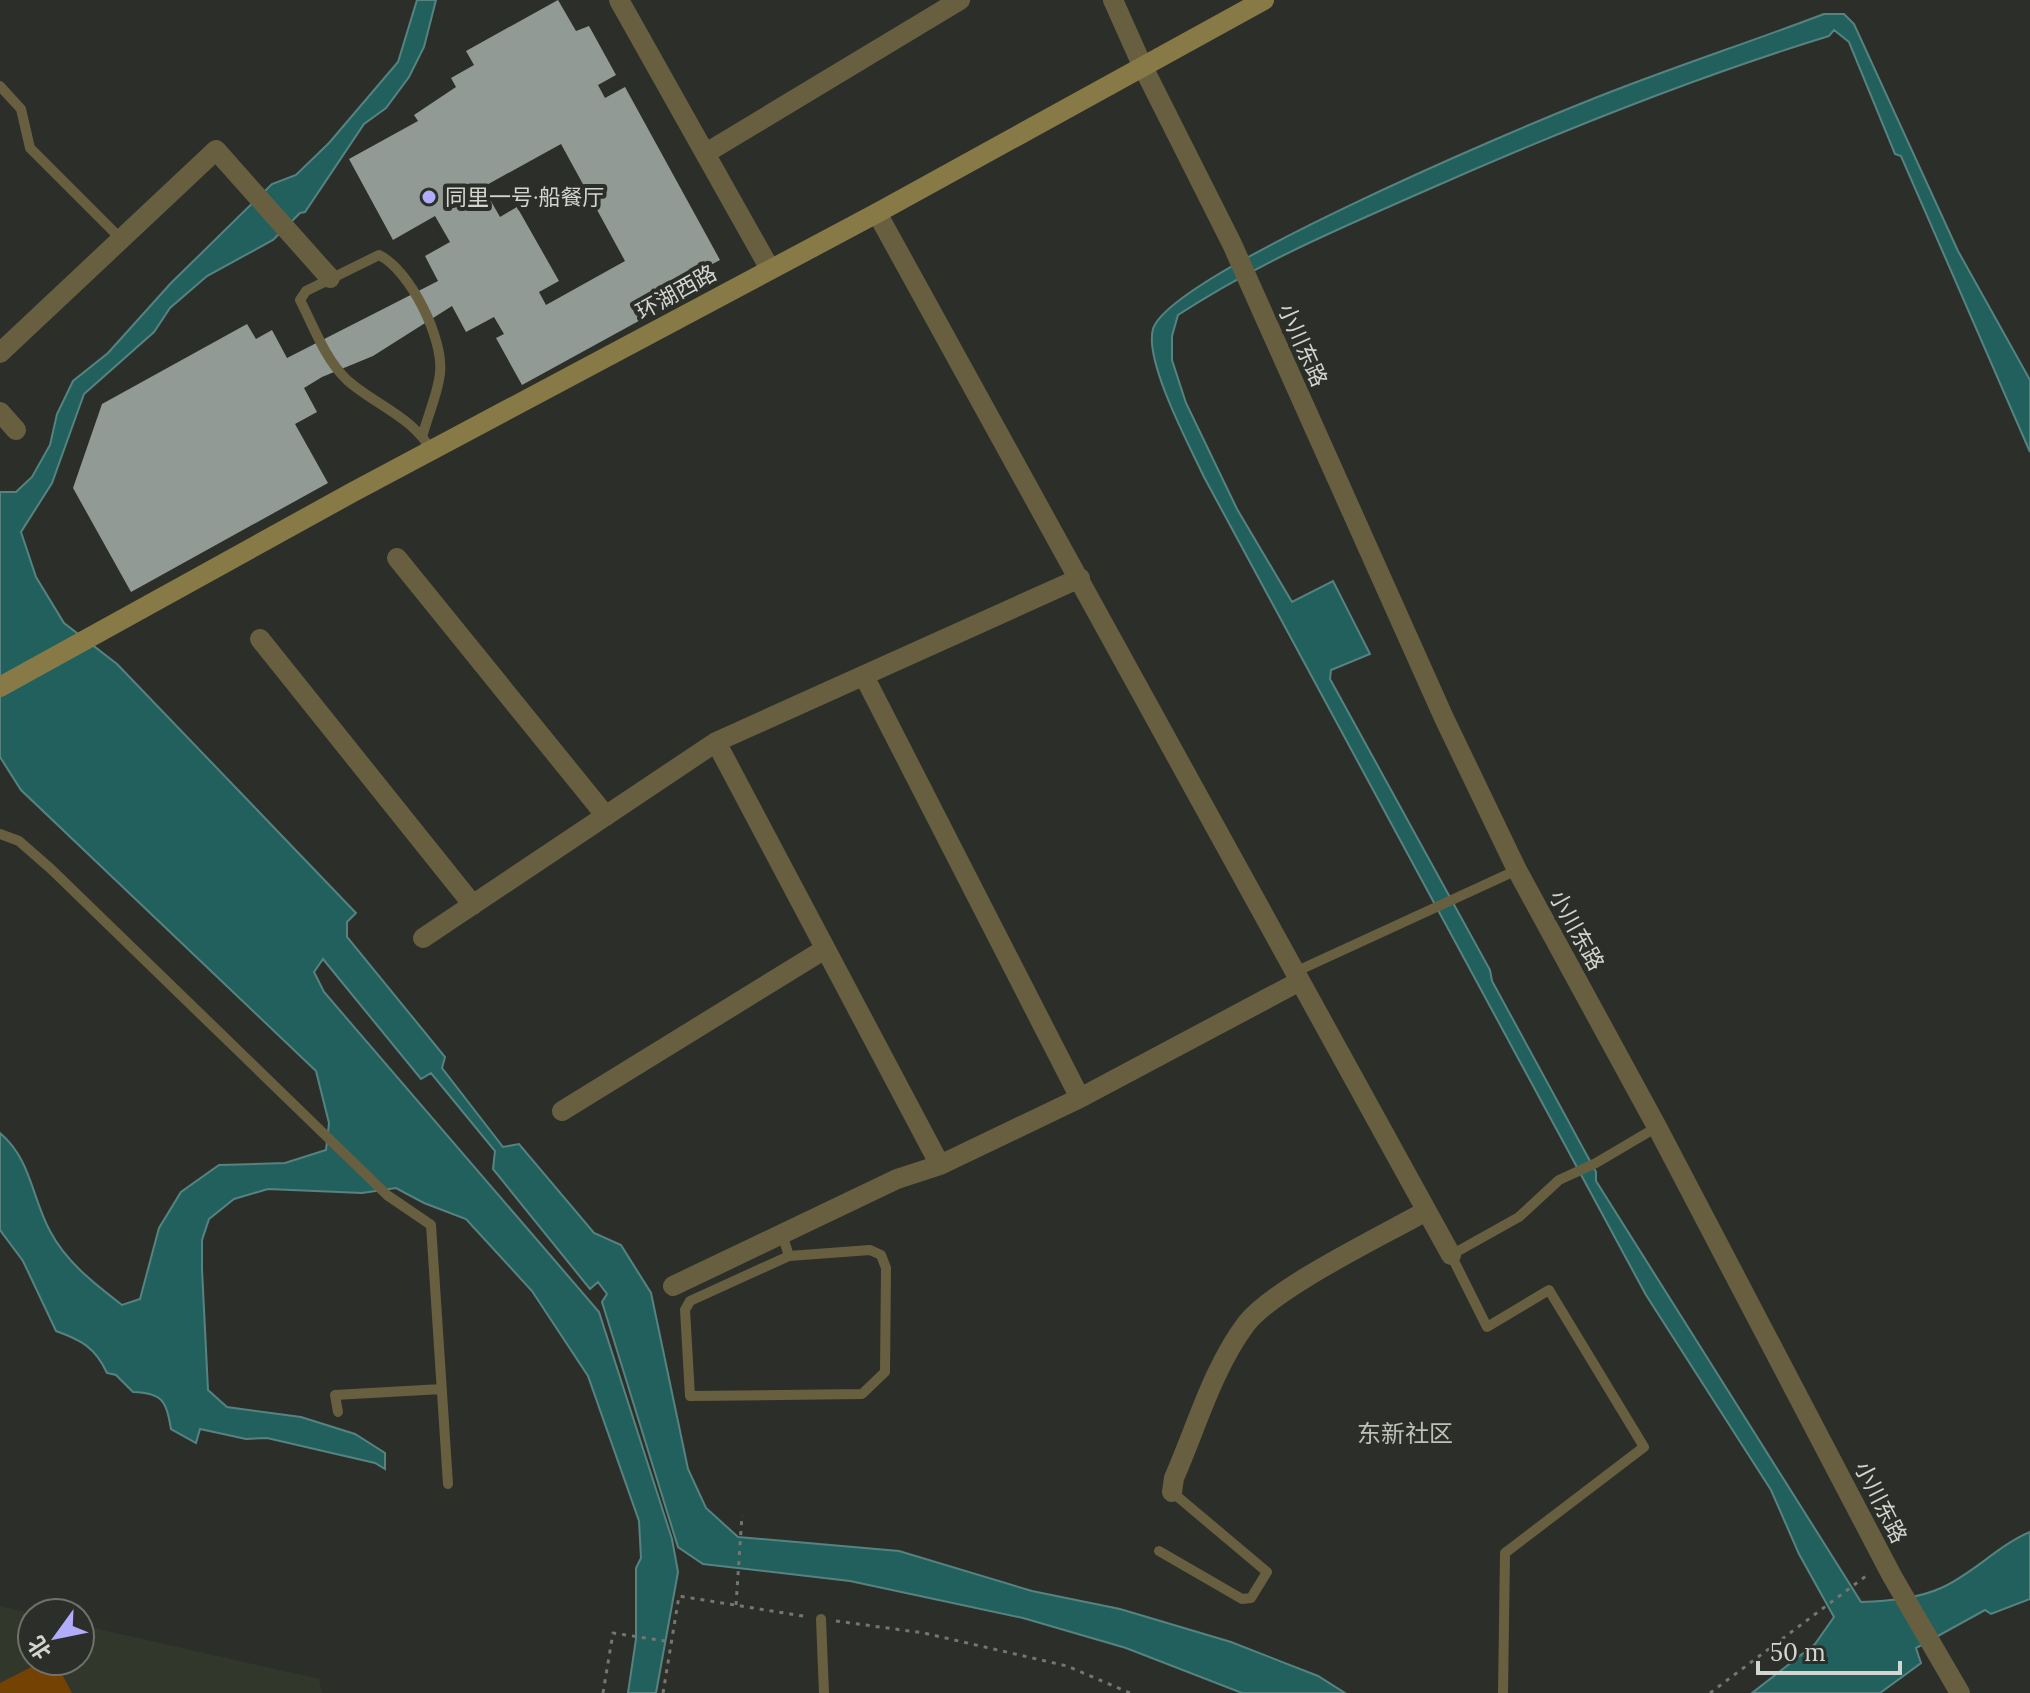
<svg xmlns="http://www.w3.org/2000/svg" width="2030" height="1693" viewBox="0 0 2030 1693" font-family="Lora,'Noto Sans SC',serif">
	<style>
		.built { fill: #32372b }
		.green { fill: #744202 }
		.water { fill: #21605d; stroke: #568380; stroke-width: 2 }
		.building { fill: #929a95; fill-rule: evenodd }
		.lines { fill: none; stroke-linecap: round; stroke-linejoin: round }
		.path { stroke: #737671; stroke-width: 3; stroke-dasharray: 4 6; stroke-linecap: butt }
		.lane { stroke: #685f40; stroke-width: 10 }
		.street { stroke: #685f40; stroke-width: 20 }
		.secondary { stroke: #887a46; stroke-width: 20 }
		.poi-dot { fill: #b1adfa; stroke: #2c2f29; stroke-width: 3 }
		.labels { text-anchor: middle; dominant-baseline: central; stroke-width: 8; stroke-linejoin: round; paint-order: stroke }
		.poi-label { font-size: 22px; fill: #d3d5d1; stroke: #2c2f29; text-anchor: start }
		.street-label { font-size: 22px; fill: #d3d5d1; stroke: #2c2f29 }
		.neighbourhood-label { font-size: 24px; fill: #bdc1b9; stroke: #2c2f29 }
	</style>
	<rect width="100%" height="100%" fill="#2c2f29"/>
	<!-- built -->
	<path class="built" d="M 0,1606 L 32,1614 L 32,1661 L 80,1661 L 80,1625 L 319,1679 L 322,1693 L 0,1693 Z"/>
	<!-- green -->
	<path class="green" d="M 43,1661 L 55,1661 L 72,1693 L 0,1693 L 0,1683 Z"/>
	<!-- water -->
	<path class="water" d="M 417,0 L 436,0 L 424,47 L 409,77 L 386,108 L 364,124 L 305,212 L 300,213 L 273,240 L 207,276 L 170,308 L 154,332 L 84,394 L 52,483 L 21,532 L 36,577 L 64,623 L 117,664 L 356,913 L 347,922 L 347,937 L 445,1057 L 442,1068 L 503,1147 L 519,1144 L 594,1233 L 621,1245 L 651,1293 L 688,1469 L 706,1508 L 738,1537 L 899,1551 L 1032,1591 L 1120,1609 L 1231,1642 L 1318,1676 L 1345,1693 L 1242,1693 L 1126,1648 L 1023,1618 L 850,1581 L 703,1564 L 678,1547 L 602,1302 L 607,1294 L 598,1282 L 590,1289 L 493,1169 L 495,1151 L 431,1073 L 421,1079 L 323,959 L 314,972 L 324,992 L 599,1312 L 672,1539 L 678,1572 L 656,1693 L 628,1693 L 636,1639 L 636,1568 L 641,1558 L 639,1521 L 588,1376 L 532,1291 L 466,1219 L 424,1203 L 396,1188 L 362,1193 L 268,1189 L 234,1199 L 209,1219 L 202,1240 L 202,1269 L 208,1390 L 227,1407 L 301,1417 L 355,1434 L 385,1453 L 385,1469 L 375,1463 L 267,1438 L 246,1439 L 200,1429 L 196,1443 L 171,1429 C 166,1401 163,1393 133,1392 L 116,1375 L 107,1373 C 95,1347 81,1340 56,1331 L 23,1261 L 0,1230 L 0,1133 C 31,1159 32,1198 50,1231 C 66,1262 95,1284 122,1305 L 140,1299 L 159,1228 L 181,1192 L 219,1165 L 285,1163 L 326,1150 L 329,1123 L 316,1071 L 21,790 L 0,757 L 0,492 L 16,492 L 32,477 L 50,445 L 57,414 L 73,381 L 108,353 L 171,283 L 272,184 L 296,175 L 329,143 L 398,62 Z
		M 1824,14 L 1844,14 L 1854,24 L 1958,251 L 2030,380 L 2030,452 L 1901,156 L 1895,154 L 1849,42 L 1834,30 L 1829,36 C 1692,78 1558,132 1427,190 C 1341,228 1257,263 1178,315 L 1172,336 L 1172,360 L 1186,403 L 1237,509 L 1292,602 L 1333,581 L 1370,654 L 1331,670 L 1330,679 L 1490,970 L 1492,981 L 1596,1172 L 1596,1181 L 1861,1602 C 1887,1601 1917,1599 1941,1588 C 1973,1574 1997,1546 2030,1532 L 2030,1599 L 1991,1614 L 1985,1610 L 1916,1648 L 1921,1663 L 1880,1693 L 1752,1693 L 1815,1644 L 1834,1617 L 1799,1554 L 1771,1490 L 1646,1295 L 1204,477 C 1189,445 1144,361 1153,329 C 1170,275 1517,129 1585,102 C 1664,70 1745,44 1824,14 Z"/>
	<!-- building -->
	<path class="building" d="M 558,0 L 576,31 L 589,26 L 616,75 L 598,85 L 605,98 L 625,87 L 720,260 L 701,270 L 705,278 L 663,301 L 666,306 L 522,385 L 496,338 L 504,334 L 494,317 L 466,332 L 452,306 L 373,356 L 322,377 L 304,388 L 317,412 L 295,424 L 328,483 L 131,592 L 73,488 L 102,404 L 247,324 L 256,339 L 272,330 L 287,358 L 438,281 L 425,256 L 450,242 L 435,216 L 393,240 L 349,159 L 418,121 L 414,115 L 456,87 L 451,78 L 474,65 L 466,51 ZM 561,144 L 625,261 L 546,305 L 539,292 L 559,281 L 517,207 L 500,217 L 483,187 Z"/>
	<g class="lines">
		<!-- path -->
		<path class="path" d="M 736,1605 L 742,1515
			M 836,1621 L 924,1633 L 1067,1666 L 1130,1693
			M 603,1693 L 613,1633 L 672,1642
			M 663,1693 L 679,1596 L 809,1617
			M 1710,1693 L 1870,1573"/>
		<!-- lane -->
		<path class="lane" d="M 0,86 L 21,109 L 30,148 L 121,239
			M 423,434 C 428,415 438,393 440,373 C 444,339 410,270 379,255 L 306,291 L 300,300 C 314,327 325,359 347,380 C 375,405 415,418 432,452
			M 0,834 L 19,841 L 51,869 L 387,1195 L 431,1225 L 448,1484
			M 1295,972 L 1517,870
			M 782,1234 L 789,1256 L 690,1301 L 685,1310 L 690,1396 L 862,1394 L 885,1372 L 886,1268 L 881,1255 L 870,1250 L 789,1256
			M 338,1412 L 335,1395 L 442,1389
			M 1159,1551 L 1242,1599 L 1251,1598 L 1267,1572 L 1172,1492
			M 821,1619 L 824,1693
			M 1503,1693 L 1505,1553 L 1644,1447 L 1549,1290 L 1487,1327 L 1451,1255 L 1519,1217 L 1559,1180 L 1596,1163 L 1657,1127"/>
		<!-- street -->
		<path class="street" d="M 619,0 L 770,269
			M 1113,0 L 1142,65 L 1232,244 L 1444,718 L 1517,870 L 1657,1127 L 1892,1576 L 1960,1693
			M 706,153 L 960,0
			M 877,213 L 1451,1255
			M 0,353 L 216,150 L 330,278
			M 0,412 L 16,430
			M 397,558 L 606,816
			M 260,639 L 473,905
			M 864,676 L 1080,1098
			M 716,742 L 940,1165
			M 423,938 L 716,742 L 1080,578
			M 562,1111 L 825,949
			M 673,1286 L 897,1179 L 940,1165 L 1080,1098 L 1300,981
			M 1172,1492 L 1174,1478 C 1196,1428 1213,1368 1246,1324 C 1275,1287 1382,1236 1426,1211"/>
		<!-- secondary -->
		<path class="secondary" d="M 0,687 L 353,492 L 877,213 L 1264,0"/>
	</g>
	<!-- markers -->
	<circle class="poi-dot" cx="429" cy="197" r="8"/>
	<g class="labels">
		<!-- poi labels -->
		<g class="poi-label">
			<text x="445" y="197">同里一号·船餐厅</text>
		</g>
		<!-- street labels -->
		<g class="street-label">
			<text transform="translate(676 292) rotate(-29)">环湖西路</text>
			<text transform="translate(1303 345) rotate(66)">小川东路</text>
			<text transform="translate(1577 930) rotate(61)">小川东路</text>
			<text transform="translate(1881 1502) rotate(63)">小川东路</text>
		</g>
		<!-- neighbourhood labels -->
		<g class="neighbourhood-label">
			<text x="1405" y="1433">东新社区</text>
		</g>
	</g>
	<!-- north arrow -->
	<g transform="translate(56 1637) rotate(237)"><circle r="38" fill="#2c2f29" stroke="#6f716c" stroke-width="2"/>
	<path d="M0-6L14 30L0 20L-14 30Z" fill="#b1adfa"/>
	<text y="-12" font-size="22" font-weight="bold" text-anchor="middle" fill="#d3d5d1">北</text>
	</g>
	<!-- scale -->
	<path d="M1758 1661v12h142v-12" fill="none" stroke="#d3d5d1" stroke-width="4"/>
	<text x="1770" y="1661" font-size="24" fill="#d3d5d1" stroke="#2c2f29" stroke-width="6" paint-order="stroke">50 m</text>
</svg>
